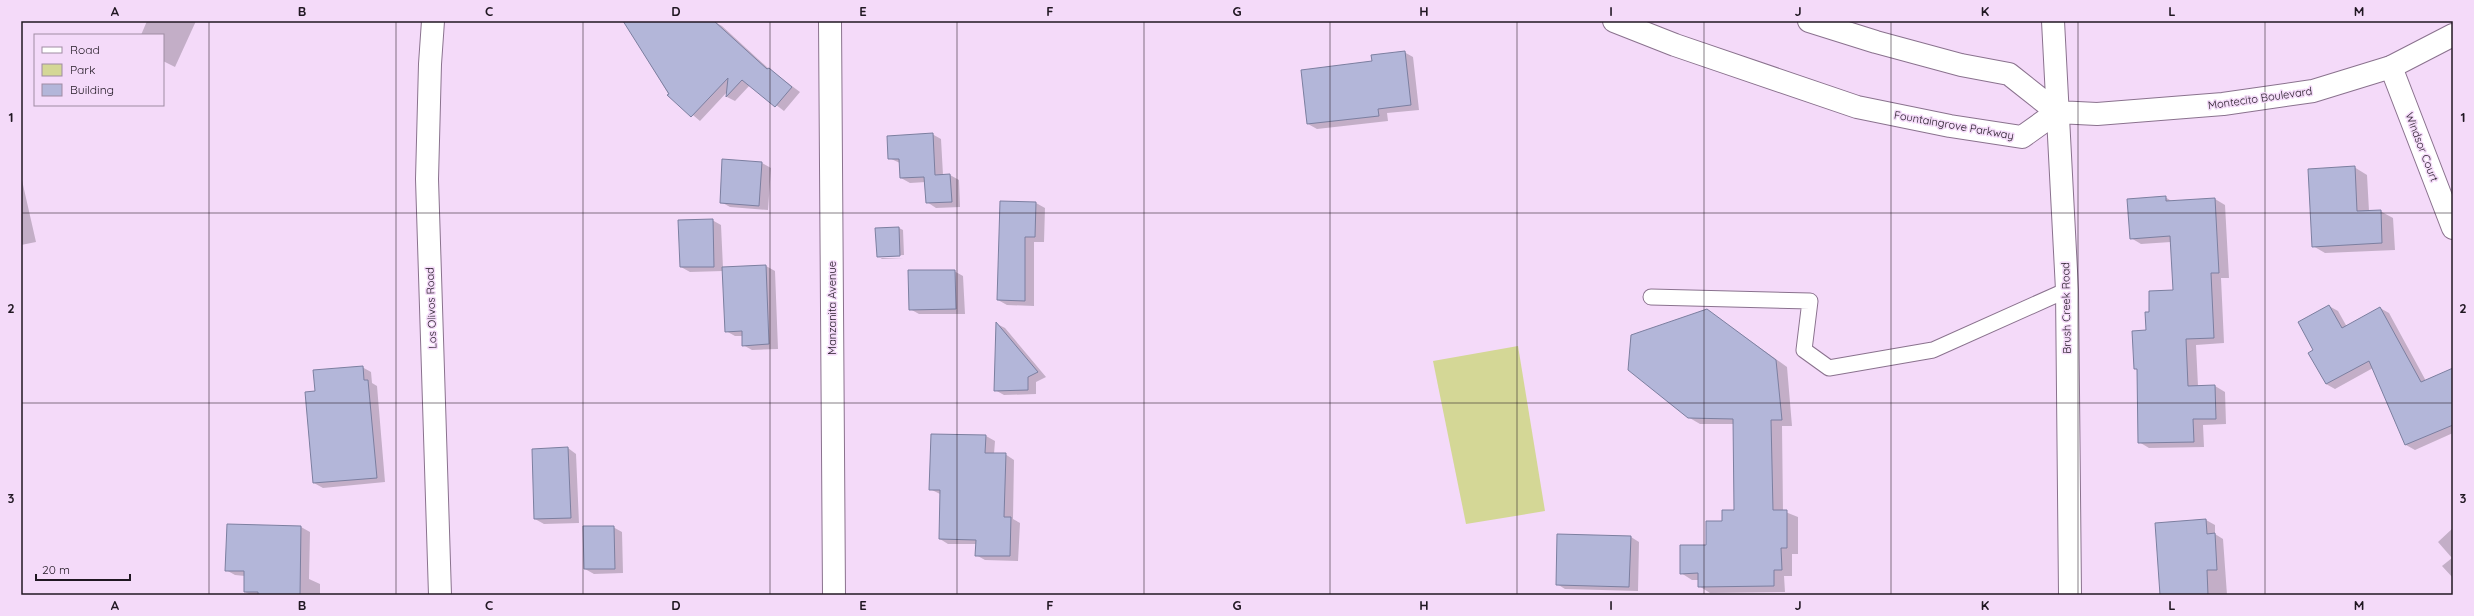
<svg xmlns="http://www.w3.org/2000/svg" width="2474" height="616" viewBox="0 0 2474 616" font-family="Quicksand,sans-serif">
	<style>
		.green { fill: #d4d796 }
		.shadow { fill: #0003 }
		.building { fill: #b3b6d9; stroke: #7c7fa0 }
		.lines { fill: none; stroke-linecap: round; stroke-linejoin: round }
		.lane-casing { stroke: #8a728e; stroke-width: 17 }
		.street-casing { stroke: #8a728e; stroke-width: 24 }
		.secondary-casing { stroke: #8a728e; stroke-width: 24 }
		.lane { stroke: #fff; stroke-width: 15 }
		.street { stroke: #fff; stroke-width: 22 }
		.secondary { stroke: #fff; stroke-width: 22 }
		.grid { fill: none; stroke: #201722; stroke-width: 1; stroke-opacity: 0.55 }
		.labels { text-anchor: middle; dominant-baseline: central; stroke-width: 3; stroke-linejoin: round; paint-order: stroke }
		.street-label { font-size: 11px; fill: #201722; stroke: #f4daf9 }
		.neatline { fill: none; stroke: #201722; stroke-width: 1.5 }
		.grid-label { font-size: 13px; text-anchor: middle; font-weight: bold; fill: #201722 }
	</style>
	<rect width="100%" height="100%" fill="#f4daf9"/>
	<!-- green -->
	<path class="green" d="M 1518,346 L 1545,511 L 1466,524 L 1433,361 Z"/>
	<!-- shadow -->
	<path class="shadow" d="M 147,21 L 196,21 L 175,67 L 163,61 L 163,35 L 141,35 Z
		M 624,21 L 713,21 L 722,26 L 769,69 L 800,92 L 784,111 L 750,85 L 735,101 L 727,97 L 728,91 L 700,121 L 669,95 Z
		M 1404,52 L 1413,57 L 1419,110 L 1387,113 L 1388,121 L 1317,129 L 1308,124 L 1373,62 Z
		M 932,134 L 941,139 L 943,175 L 950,175 L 959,180 L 960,207 L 936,208 L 927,202 L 926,182 L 910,183 L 901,178 L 900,163 L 889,158 Z
		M 762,163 L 771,168 L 768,210 L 730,207 L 721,202 Z
		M 2354,167 L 2367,175 L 2369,211 L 2380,211 L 2393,218 L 2395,250 L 2325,253 L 2313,246 Z
		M 21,176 L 36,242 L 21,245 Z
		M 2165,197 L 2173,202 L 2215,199 L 2225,205 L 2229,278 L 2221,278 L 2224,343 L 2196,345 L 2198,386 L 2215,386 L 2225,392 L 2226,424 L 2203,425 L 2204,447 L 2149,448 L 2139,442 L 2138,370 L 2135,368 L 2151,312 L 2174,291 L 2171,242 L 2141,244 L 2131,238 Z
		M 1036,203 L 1045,208 L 1044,242 L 1034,242 L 1034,306 L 1007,305 L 998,300 Z
		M 712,220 L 721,225 L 723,268 L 766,266 L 775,271 L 778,349 L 752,350 L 743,345 L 743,336 L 735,336 L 726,331 L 723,271 L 690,272 L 681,267 Z
		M 899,228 L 903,230 L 904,255 L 880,256 L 880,258 L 904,258 L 882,259 L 878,256 Z
		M 954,271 L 963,276 L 965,314 L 919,314 L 910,309 Z
		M 2329,306 L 2338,311 L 2347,327 L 2380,308 L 2389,313 L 2426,381 L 2453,369 L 2453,433 L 2415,450 L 2406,445 L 2373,368 L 2335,389 L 2326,384 L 2314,350 Z
		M 1707,310 L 1787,367 L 1792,426 L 1782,426 L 1783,511 L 1798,517 L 1798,554 L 1792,554 L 1792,576 L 1784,576 L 1785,592 L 1710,593 L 1699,586 L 1699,580 L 1692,580 L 1681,573 L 1707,546 L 1723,522 L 1735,511 L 1734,424 L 1700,424 L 1688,417 Z
		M 997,324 L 1005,328 L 1046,377 L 1036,382 L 1036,394 L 1004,395 L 995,390 Z
		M 362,367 L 371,372 L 372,383 L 377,386 L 385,482 L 323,488 L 314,483 L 316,392 Z
		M 986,436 L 995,441 L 994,454 L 1005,454 L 1014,460 L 1013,519 L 1020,523 L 1018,561 L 985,560 L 976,555 L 976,544 L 948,544 L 940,539 L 940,494 L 930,489 Z
		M 568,448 L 576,454 L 579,523 L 544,524 L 535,519 Z
		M 2206,520 L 2215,525 L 2215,534 L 2223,539 L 2227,595 L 2161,595 Z
		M 228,525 L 301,527 L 310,532 L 309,579 L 320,584 L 320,595 L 251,595 L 245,592 L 245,576 L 235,575 L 226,570 Z
		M 613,527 L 622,532 L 623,573 L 594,574 L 585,569 Z
		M 2453,528 L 2453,578 L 2442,566 L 2452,558 L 2438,542 Z
		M 1631,537 L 1639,542 L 1638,591 L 1565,589 L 1557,584 Z"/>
	<!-- building -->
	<path class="building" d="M 623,21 L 714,21 L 767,69 L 769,68 L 792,87 L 775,107 L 742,80 L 726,97 L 728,78 L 691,117 L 667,95 L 669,94 Z
		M 1405,51 L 1411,105 L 1378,109 L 1379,116 L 1307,124 L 1301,70 L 1372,61 L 1371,55 Z
		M 933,133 L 935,175 L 950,174 L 952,202 L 926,203 L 924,177 L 900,178 L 899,159 L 888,159 L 887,136 Z
		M 722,159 L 762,162 L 759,206 L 720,203 Z
		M 2355,166 L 2357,211 L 2381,210 L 2382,243 L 2312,247 L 2308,169 Z
		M 2166,196 L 2166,201 L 2215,198 L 2219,273 L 2211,273 L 2214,338 L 2186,339 L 2188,386 L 2215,385 L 2216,419 L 2193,419 L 2194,442 L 2138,443 L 2137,369 L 2134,369 L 2132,331 L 2146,330 L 2145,312 L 2149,312 L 2149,291 L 2173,290 L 2170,236 L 2130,239 L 2127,199 Z
		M 1000,201 L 1036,202 L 1035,237 L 1025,237 L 1025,301 L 997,300 Z
		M 713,219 L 714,267 L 680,267 L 678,220 Z
		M 899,227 L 900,256 L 877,257 L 875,228 Z
		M 766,265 L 769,344 L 742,346 L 742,331 L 725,332 L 722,267 Z
		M 908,270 L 955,270 L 956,309 L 909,310 Z
		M 2329,305 L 2342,328 L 2380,307 L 2421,382 L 2453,368 L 2453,425 L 2405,445 L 2369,361 L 2326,384 L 2308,353 L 2313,350 L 2298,322 Z
		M 1707,309 L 1776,360 L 1782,420 L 1771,420 L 1773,510 L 1787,510 L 1787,548 L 1781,548 L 1782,570 L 1774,570 L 1774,586 L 1698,587 L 1698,573 L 1680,574 L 1680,545 L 1706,545 L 1706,521 L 1722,521 L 1722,510 L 1734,510 L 1733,419 L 1688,418 L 1628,370 L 1631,335 Z
		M 996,322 L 1038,372 L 1028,377 L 1028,390 L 994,391 Z
		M 363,366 L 364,380 L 368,380 L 377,478 L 313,483 L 305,392 L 315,391 L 313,370 Z
		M 931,434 L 986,435 L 985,453 L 1006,453 L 1004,517 L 1011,517 L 1010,556 L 975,556 L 976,540 L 939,539 L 940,490 L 929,490 Z
		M 568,447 L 571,518 L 534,519 L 532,449 Z
		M 2206,519 L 2207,534 L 2215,533 L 2217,570 L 2207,570 L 2208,595 L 2160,595 L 2155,523 Z
		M 227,524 L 301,526 L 300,595 L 258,595 L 258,592 L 244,592 L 244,571 L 225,571 Z
		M 583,526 L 614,526 L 615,569 L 584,569 Z
		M 1557,534 L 1631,536 L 1629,587 L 1556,585 Z"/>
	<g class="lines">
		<defs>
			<path id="lane" d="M 1651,297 L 1810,301 L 1804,350 L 1829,368 L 1933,350 L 2067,290"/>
			<path id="street" d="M 433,21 L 430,64 L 427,179 L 440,595
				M 830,21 L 834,595
				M 2391,67 L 2453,228"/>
			<path id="secondary" d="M 1614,21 L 1675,45 L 1857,107 L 1950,126 L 2022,137 L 2057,112
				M 1809,21 L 1876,42 L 1961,65 L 2009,74 L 2057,112
				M 2053,21 L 2067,290 L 2070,595
				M 2057,112 L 2097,114 L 2223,104 L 2313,91 L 2391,67 L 2453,35"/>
		</defs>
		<!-- lane casing -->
		<use href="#lane" class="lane-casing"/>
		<!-- street casing -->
		<use href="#street" class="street-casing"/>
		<!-- secondary casing -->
		<use href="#secondary" class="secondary-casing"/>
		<!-- lane -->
		<use href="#lane" class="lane"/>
		<!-- street -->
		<use href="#street" class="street"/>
		<!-- secondary -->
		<use href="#secondary" class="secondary"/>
	</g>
	<!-- grid -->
	<path class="grid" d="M 209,21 L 209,595M 396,21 L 396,595M 583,21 L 583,595M 770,21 L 770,595M 957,21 L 957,595M 1144,21 L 1144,595M 1330,21 L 1330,595M 1517,21 L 1517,595M 1704,21 L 1704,595M 1891,21 L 1891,595M 2078,21 L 2078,595M 2265,21 L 2265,595M 21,213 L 2453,213M 21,403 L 2453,403"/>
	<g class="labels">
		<!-- street labels -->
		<g class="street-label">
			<text transform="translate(2260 98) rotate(-8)">Montecito Boulevard</text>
			<text transform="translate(1954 125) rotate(10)">Fountaingrove Parkway</text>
			<text transform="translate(2422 147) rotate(69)">Windsor Court</text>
			<text transform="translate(431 308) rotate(-92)">Los Olivos Road</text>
			<text transform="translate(832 308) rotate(-90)">Manzanita Avenue</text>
			<text transform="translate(2066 308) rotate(-91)">Brush Creek Road</text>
		</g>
	</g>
	<!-- border -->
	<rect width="2474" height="616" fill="none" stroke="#f4daf9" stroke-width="44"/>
	<!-- legend -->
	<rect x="34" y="34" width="130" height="72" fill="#f4daf9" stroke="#9f8ca3"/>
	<rect x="42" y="47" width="20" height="6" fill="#ffffff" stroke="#9f8ca3"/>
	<text x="70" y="54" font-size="12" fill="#201722">Road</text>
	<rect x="42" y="64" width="20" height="12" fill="#d4d796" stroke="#9f8ca3"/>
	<text x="70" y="74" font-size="12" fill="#201722">Park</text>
	<rect x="42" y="84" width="20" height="12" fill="#b3b6d9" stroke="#9f8ca3"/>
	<text x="70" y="94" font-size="12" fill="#201722">Building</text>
	<!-- scale -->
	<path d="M36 574v6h94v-6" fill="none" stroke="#201722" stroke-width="2"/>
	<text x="42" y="574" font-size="12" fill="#201722" stroke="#f4daf9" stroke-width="3" paint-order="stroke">20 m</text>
	<rect x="22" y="22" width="2430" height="572" class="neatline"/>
	<g class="grid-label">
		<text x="115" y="16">A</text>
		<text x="302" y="16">B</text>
		<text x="489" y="16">C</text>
		<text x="676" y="16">D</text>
		<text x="863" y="16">E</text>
		<text x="1050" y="16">F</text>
		<text x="1237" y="16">G</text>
		<text x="1424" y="16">H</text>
		<text x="1611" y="16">I</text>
		<text x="1798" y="16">J</text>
		<text x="1985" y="16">K</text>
		<text x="2172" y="16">L</text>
		<text x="2359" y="16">M</text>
		<text x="11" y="122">1</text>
		<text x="2463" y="122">1</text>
		<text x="11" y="313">2</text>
		<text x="2463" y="313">2</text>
		<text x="11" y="503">3</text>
		<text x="2463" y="503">3</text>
		<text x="115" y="610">A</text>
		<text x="302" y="610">B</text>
		<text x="489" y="610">C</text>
		<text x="676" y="610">D</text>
		<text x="863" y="610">E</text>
		<text x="1050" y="610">F</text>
		<text x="1237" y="610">G</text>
		<text x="1424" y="610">H</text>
		<text x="1611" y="610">I</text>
		<text x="1798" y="610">J</text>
		<text x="1985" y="610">K</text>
		<text x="2172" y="610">L</text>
		<text x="2359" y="610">M</text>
	</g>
</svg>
